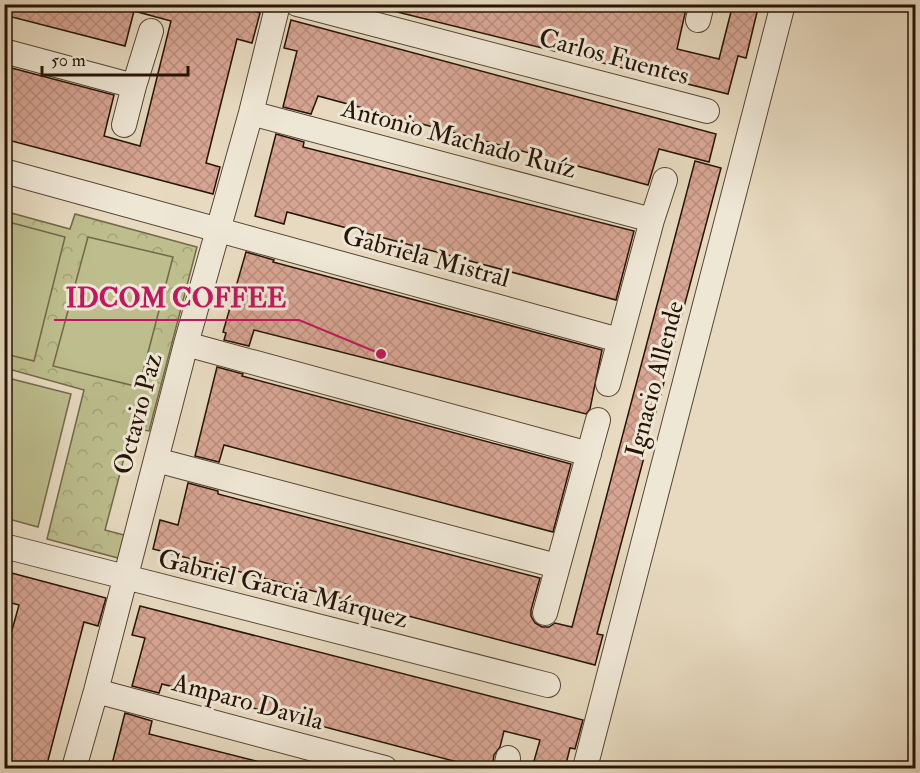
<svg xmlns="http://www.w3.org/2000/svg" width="920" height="773" viewBox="0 0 920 773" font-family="'IM FELL Double Pica',serif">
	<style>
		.forest { fill: url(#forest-crowns); stroke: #726849; stroke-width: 1.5 }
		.pitch { fill: #bdbd8d; stroke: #726849; stroke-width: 1.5 }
		.building { fill: url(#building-cross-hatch); stroke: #271405; stroke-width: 1.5 }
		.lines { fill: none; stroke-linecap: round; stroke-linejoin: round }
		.minor-casing { stroke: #574634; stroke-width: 26 }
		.minor { stroke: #efe7d6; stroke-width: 24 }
		.labels { text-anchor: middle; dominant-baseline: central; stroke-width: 6; stroke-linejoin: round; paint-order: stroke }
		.street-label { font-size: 26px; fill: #271405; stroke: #efe7d6 }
		.leader { fill: none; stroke: #c2185b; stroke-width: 2 }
		.callout-dot { fill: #c2185b; stroke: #efe7d6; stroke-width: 2 }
		.callout-label { font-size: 27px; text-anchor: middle; font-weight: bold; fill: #c2185b; stroke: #efe7d6; stroke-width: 6; stroke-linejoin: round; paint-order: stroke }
	</style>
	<defs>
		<pattern id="forest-crowns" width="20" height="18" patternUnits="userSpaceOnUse" patternTransform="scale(1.5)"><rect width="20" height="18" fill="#bdbd8d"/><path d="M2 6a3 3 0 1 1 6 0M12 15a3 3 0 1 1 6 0" fill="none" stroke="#a2a278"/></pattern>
		<pattern id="building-cross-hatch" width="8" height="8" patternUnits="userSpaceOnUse" patternTransform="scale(1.5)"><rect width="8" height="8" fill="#d7a593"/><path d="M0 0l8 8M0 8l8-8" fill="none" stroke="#b98d7d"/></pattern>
	</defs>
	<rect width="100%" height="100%" fill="#e7dac0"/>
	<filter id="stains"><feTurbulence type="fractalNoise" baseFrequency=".00333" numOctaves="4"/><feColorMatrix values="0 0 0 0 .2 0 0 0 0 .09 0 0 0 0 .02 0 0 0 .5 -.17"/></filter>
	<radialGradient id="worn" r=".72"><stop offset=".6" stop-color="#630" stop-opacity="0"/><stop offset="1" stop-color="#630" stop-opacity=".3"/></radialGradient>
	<!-- forest -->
	<path class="forest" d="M 4,211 L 70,229 L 75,214 L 197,247 L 149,431 L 132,428 L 105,530 L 124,535 L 118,558 L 47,539 L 84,390 L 5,368 Z"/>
	<!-- pitch -->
	<path class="pitch" d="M 5,221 L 65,237 L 34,361 L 5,354 Z
		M 88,237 L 173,257 L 139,387 L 53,366 Z
		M 4,377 L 71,394 L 38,527 L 5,518 Z"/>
	<!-- building -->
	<path class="building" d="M 4,4 L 230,4 L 260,13 L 252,43 L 237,39 L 206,163 L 220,167 L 213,194 L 4,139 L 4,66 L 114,95 L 104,136 L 140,146 L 171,21 L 134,11 L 125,46 L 4,15 Z
		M 390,4 L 668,4 L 686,9 L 677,49 L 719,59 L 733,4 L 759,4 L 746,58 L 738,56 L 728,94 L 389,10 Z
		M 291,20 L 716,134 L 709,162 L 659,149 L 648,185 L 318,96 L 311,114 L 283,107 L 297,51 L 284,48 Z
		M 276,134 L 304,142 L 303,147 L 634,231 L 616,300 L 287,212 L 284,224 L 255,216 Z
		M 695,161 L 721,168 L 597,634 L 603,635 L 595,665 L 153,549 L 160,520 L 178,525 L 188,483 L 218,491 L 218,494 L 540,578 L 531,610 L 531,616 L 535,623 L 542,627 L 549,627 L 555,623 L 572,627 Z
		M 246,252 L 274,260 L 273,262 L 602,350 L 590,409 L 586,414 L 254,330 L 249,346 L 224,340 L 226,333 L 223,332 Z
		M 217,367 L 243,374 L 242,376 L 571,464 L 553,532 L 224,445 L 219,462 L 195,456 Z
		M 4,571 L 106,598 L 98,626 L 84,622 L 46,768 L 4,768 L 4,659 L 19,605 L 4,601 Z
		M 140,606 L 583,720 L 575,749 L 570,748 L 565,768 L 532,768 L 540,740 L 504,731 L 500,747 L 494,755 L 492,768 L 480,768 L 162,684 L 159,693 L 132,686 L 145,638 L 132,635 Z
		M 125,713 L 152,721 L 149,734 L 264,763 L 264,768 L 158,768 L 141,764 L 140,768 L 111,768 Z"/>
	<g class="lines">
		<defs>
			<path id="minor" d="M 297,4 L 707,111
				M 698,20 L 702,4
				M 4,51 L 134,86 L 151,31
				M 251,113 L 652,220
				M 124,125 L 134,86
				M 4,171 L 619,340
				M 186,344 L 589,454
				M 608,384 L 652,220 L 665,180
				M 156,460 L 557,566
				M 4,546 L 548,685
				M 545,613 L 598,420
				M 96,691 L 385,768
				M 74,768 L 96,691 L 186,344 L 251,113 L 278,4
				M 506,768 L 508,758
				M 585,768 L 783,4"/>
		</defs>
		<!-- minor casing -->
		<use href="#minor" class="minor-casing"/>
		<!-- minor -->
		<use href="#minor" class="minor"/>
	</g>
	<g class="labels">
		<!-- street labels -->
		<g class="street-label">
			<text transform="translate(614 57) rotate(15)">Carlos Fuentes</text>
			<text transform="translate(459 139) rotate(15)">Antonio Machado Ruíz</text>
			<text transform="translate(426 257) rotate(15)">Gabriela Mistral</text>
			<text transform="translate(655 379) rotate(-75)">Ignacio Allende</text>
			<text transform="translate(138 414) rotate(-75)">Octavio Paz</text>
			<text transform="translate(283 589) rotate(14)">Gabriel Garcia Márquez</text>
			<text transform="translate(248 702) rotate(15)">Amparo Davila</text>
		</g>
	</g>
	<!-- callouts -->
	<path class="leader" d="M381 354L299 320H54"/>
	<circle class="callout-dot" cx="381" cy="354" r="6"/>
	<g class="callout-label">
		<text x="176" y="307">IDCOM COFFEE</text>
	</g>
	<!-- margin -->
	<rect width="920" height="773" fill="none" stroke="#e7dac0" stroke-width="24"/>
	<rect x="6" y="6" width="908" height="761" fill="none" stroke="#271405" stroke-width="3"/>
	<rect x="12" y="12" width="896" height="749" fill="none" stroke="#271405" stroke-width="1.5"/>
	<!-- scale -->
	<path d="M42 66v9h146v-9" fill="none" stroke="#271405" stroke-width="3"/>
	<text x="51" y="66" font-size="18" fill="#271405" stroke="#efe7d6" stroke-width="4.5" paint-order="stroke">50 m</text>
	<rect width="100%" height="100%" filter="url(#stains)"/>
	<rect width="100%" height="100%" fill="url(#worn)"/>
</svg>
